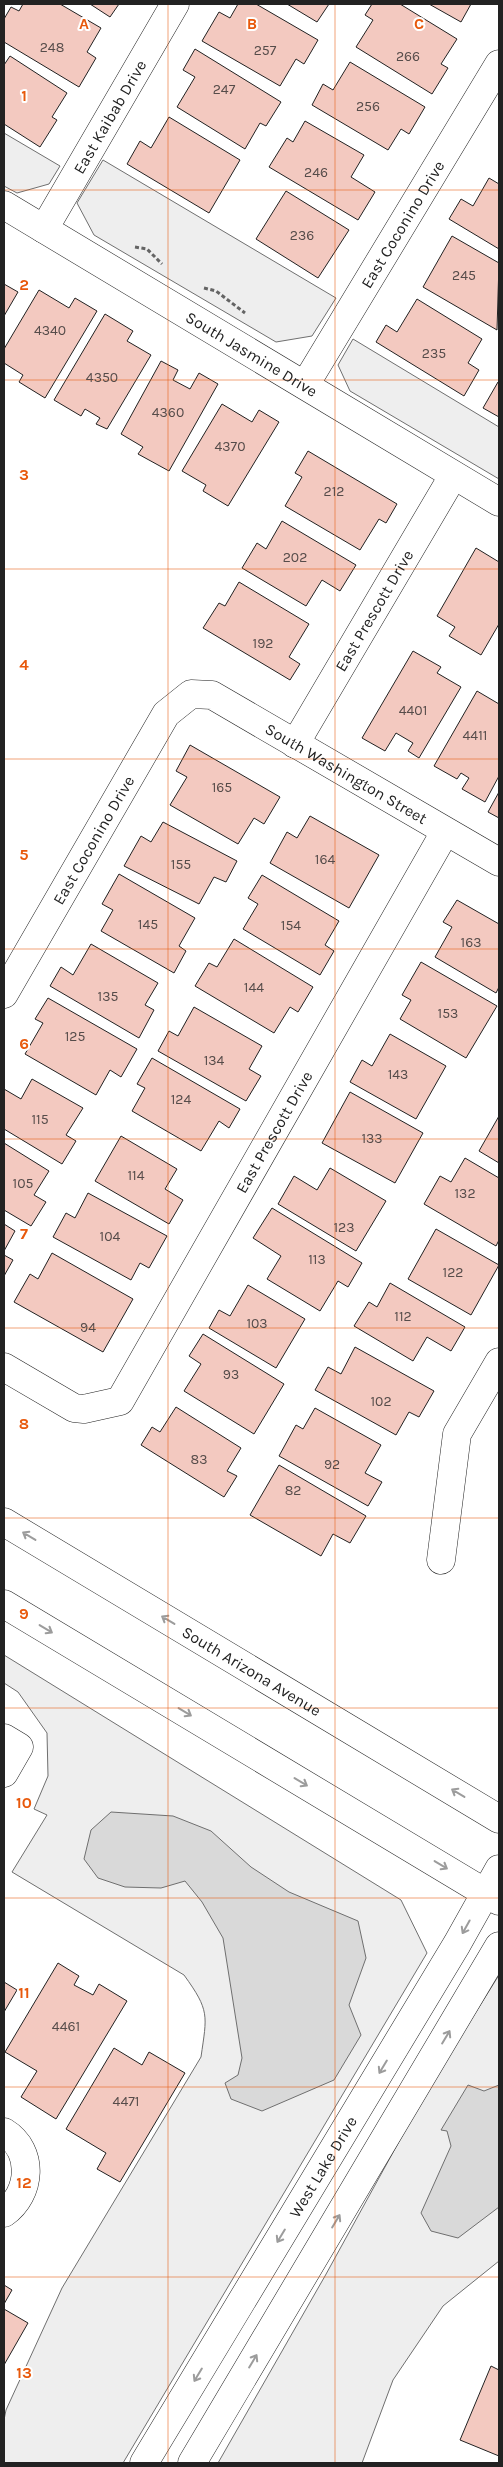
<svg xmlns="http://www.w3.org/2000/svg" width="503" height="2467" viewBox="0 0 503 2467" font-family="Karla,sans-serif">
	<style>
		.green { fill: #eee; stroke: #6f6f6f }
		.water { fill: #d9d9d9; stroke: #6f6f6f }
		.building { fill: #f3c9c0; stroke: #222 }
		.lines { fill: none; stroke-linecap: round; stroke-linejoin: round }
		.street-casing { stroke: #222; stroke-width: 29 }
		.secondary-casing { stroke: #222; stroke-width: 29 }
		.primary-casing { stroke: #222; stroke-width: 29 }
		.path { stroke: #646464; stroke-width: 3; stroke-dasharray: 4 2.5; stroke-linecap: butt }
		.street { stroke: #fff; stroke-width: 28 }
		.secondary { stroke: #fff; stroke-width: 28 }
		.primary { stroke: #fff; stroke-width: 28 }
		.oneway { stroke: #9c9c9c }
		.grid { fill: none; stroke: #e8590c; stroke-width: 1; stroke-opacity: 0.55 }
		.labels { text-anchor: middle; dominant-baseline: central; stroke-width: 4; stroke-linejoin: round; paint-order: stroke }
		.number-label { font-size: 14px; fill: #564c4a }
		.street-label { font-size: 16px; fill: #222; stroke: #fff }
		.grid-label { font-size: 16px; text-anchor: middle; font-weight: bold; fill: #e8590c; stroke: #fff; stroke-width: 4; stroke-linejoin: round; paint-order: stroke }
	</style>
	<rect width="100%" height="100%" fill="#fff"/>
	<!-- green -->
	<path class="green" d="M 4,133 L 60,166 L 49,184 L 17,193 L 4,186 Z
		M 103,160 L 336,298 L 312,336 L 276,342 L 94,235 L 77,203 Z
		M 353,339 L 499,427 L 499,479 L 350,391 L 338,365 Z
		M 4,1655 L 401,1900 L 427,1953 L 123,2463 L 4,2463 L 4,2420 L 6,2410 L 62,2288 L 201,2057 C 207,2015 210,2011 184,1975 L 12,1872 L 47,1815 L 34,1809 L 48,1776 L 47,1733 L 18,1692 L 4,1683 Z
		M 499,1975 L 499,2261 L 443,2306 L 393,2380 L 362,2463 L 218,2463 L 325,2276 L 429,2087 Z"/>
	<!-- water -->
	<path class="water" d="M 111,1812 L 173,1816 L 211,1831 L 251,1867 L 289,1892 L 358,1921 L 366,1958 L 349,2005 L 361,2035 L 334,2080 L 262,2111 L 231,2099 L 225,2083 L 238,2075 L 242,2058 L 223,1938 L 202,1902 L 185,1881 L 161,1888 L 125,1887 L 98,1878 L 84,1859 L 91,1830 Z
		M 468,2085 L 484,2091 L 499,2085 L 499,2207 L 458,2238 L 431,2231 L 421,2213 L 451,2146 L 447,2131 L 441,2130 Z"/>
	<!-- building -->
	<path class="building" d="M 23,4 L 60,4 L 101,28 L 87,52 L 96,58 L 79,87 L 4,42 L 4,19 L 11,7 L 19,11 Z
		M 90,4 L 119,4 L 110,17 Z
		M 238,4 L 256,4 L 318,40 L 304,64 L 296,59 L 280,86 L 202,41 L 219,12 L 230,18 Z
		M 287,4 L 329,4 L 317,22 Z
		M 372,4 L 400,4 L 457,39 L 441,64 L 448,68 L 432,94 L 356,47 L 373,20 L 365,15 Z
		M 429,4 L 471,4 L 461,22 Z
		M 195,49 L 281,102 L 266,126 L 260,123 L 245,149 L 177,107 L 195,77 L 183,70 Z
		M 10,56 L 67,93 L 52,117 L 57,120 L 40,147 L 4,124 L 4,65 Z
		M 350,62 L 425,107 L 409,134 L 401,129 L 388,150 L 312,105 L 323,84 L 333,90 Z
		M 169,117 L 240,160 L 209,213 L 127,164 L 140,141 L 151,148 Z
		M 305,121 L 364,155 L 351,177 L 375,192 L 358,220 L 269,167 L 287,138 L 293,142 Z
		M 489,178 L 499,184 L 499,249 L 449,219 L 461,199 L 473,206 Z
		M 286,191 L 349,230 L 318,278 L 256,239 Z
		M 452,236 L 499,263 L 497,330 L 423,287 Z
		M 4,284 L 18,292 L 4,316 Z
		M 39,290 L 69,308 L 75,298 L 97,311 L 45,398 L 19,382 L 23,375 L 4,363 L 4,349 Z
		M 417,299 L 482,339 L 468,363 L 479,370 L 464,396 L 376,342 L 386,325 L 397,332 Z
		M 105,314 L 133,331 L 127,341 L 151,355 L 107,429 L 96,424 L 100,418 L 85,409 L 81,416 L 54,400 Z
		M 161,361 L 178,370 L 173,380 L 190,389 L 199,373 L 218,384 L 169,471 L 138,454 L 143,447 L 121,434 Z
		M 498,382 L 499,383 L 499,417 L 483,408 Z
		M 222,404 L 252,422 L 259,410 L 279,422 L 228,506 L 203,491 L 206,485 L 182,471 Z
		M 308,451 L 397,504 L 386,523 L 379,519 L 360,550 L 285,506 L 302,477 L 295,473 Z
		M 282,521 L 356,565 L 340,591 L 322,580 L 306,606 L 242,568 L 257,543 L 266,549 Z
		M 476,548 L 499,562 L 499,624 L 481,655 L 449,636 L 455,627 L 437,616 Z
		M 239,582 L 309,624 L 289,657 L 300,664 L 290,680 L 203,628 L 219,603 L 225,606 Z
		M 413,651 L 441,667 L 437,673 L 461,687 L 419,758 L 408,751 L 413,743 L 396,733 L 385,751 L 362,738 Z
		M 477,691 L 499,704 L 499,776 L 485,802 L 462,789 L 469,778 L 461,773 L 457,779 L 434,766 Z
		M 190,745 L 280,797 L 264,824 L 254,818 L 238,844 L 170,805 L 187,777 L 176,771 Z
		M 499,792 L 499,818 L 488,812 Z
		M 310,816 L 379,855 L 349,908 L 270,863 L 287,832 L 297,838 Z
		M 163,822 L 237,861 L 226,882 L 214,877 L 199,904 L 124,866 L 141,836 L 151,842 Z
		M 119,874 L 195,918 L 179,946 L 186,951 L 174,973 L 101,931 L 113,910 L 102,904 Z
		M 262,875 L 339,921 L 325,945 L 334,951 L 320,975 L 243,929 L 258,904 L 248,898 Z
		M 457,900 L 499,924 L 499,987 L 496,993 L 435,957 L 452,927 L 443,922 Z
		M 234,939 L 313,987 L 298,1012 L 290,1007 L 274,1033 L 195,986 L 209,963 L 217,967 Z
		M 91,944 L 158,983 L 145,1005 L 154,1010 L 139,1038 L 50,986 L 61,967 L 73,975 Z
		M 421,962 L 497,1006 L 466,1058 L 400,1019 L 411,1000 L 402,995 Z
		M 48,998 L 137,1049 L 121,1077 L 110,1070 L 96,1095 L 25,1054 L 43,1023 L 35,1019 Z
		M 194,1007 L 262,1046 L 249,1069 L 261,1076 L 246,1101 L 158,1051 L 169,1031 L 178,1036 Z
		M 390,1034 L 446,1066 L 416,1119 L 350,1082 L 362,1060 L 372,1066 Z
		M 152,1058 L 240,1109 L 229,1128 L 219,1121 L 201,1151 L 132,1111 L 145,1088 L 137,1084 Z
		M 32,1079 L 83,1108 L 66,1135 L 76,1141 L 62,1164 L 4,1129 L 4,1089 L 21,1099 Z
		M 350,1092 L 423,1133 L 395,1183 L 322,1143 Z
		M 499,1116 L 499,1163 L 479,1151 Z
		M 121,1136 L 177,1169 L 165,1189 L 183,1200 L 169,1224 L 95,1181 Z
		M 4,1143 L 49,1171 L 34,1195 L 46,1202 L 31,1226 L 4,1210 Z
		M 465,1158 L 499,1178 L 499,1240 L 496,1246 L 424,1204 L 440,1176 L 451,1182 Z
		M 330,1168 L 386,1201 L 356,1251 L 278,1204 L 294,1176 L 317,1190 Z
		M 88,1193 L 167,1236 L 149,1268 L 140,1263 L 131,1280 L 53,1237 L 66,1213 L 75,1218 Z
		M 272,1208 L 362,1263 L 348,1287 L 338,1281 L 320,1311 L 267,1279 L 281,1256 L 253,1238 Z
		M 4,1224 L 15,1231 L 4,1251 Z
		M 436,1229 L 499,1265 L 471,1315 L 408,1279 Z
		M 52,1253 L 133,1299 L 103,1352 L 14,1302 L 30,1274 L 38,1279 Z
		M 4,1255 L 13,1260 L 4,1276 Z
		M 390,1283 L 465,1327 L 451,1351 L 427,1337 L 413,1361 L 354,1326 L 369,1302 L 377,1307 Z
		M 248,1285 L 305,1319 L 276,1368 L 209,1328 L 219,1310 L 230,1316 Z
		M 203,1334 L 284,1384 L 254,1434 L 184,1391 L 201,1364 L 189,1356 Z
		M 355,1347 L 434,1391 L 419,1417 L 409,1412 L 396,1435 L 315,1390 L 328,1367 L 341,1374 Z
		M 176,1407 L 241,1448 L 227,1471 L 237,1476 L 224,1497 L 141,1445 L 152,1427 L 160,1432 Z
		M 315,1408 L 381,1445 L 365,1473 L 382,1482 L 368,1506 L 279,1456 L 296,1425 L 303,1429 Z
		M 279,1465 L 366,1516 L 350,1543 L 333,1534 L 321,1556 L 250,1515 Z
		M 58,1963 L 79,1976 L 74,1985 L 93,1995 L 99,1984 L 127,2001 L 56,2119 L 21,2097 L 37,2071 L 5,2052 Z
		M 4,1982 L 17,1990 L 4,2012 Z
		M 114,2048 L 142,2065 L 149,2052 L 185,2073 L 120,2182 L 97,2169 L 106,2153 L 66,2129 Z
		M 4,2285 L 12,2290 L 4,2304 Z
		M 4,2309 L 28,2323 L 4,2365 Z
		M 491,2366 L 499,2370 L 499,2456 L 460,2440 Z"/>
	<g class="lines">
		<defs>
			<g id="street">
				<path id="s1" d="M 4,205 L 499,502"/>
				<path id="s2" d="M 44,229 L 175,4"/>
				<path id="s3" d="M 305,385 L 499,64"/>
				<path id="s4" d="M 295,744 L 453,476"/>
				<path id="s5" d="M 4,994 L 166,714 L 191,694 L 212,695 L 499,862"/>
				<path id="s6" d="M 4,1367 L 74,1408 L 84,1409 L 120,1401 L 445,832"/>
				<path d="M 441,1560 L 457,1434 L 499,1362"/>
				<path d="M 4,1738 L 19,1747 L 4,1773"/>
				<path d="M 4,2132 C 35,2151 31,2194 4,2213"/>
			</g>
			<g id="secondary">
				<path id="s7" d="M 144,2463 L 457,1944 L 499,1869"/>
				<path d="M 192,2463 L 499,1946"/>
			</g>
			<g id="primary">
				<path id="s8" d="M 4,1522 L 499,1819"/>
				<path d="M 4,1604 L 499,1901"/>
			</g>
		</defs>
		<!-- street casing -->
		<use href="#street" class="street-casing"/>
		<!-- secondary casing -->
		<use href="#secondary" class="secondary-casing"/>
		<!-- primary casing -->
		<use href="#primary" class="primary-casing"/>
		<!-- path -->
		<path class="path" d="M 135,247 L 147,249 L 162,264
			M 204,288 L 216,291 L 245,313"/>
		<!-- street -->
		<use href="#street" class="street"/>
		<!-- secondary -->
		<use href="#secondary" class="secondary"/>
		<!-- primary -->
		<use href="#primary" class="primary"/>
	</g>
	<!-- one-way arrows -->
	<defs><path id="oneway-shaft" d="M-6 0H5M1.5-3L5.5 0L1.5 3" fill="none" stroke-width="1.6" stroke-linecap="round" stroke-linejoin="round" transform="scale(1.25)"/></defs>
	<g class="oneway">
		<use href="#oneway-shaft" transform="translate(29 1536) rotate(-149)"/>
		<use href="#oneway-shaft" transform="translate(168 1620) rotate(-149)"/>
		<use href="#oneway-shaft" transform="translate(46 1629) rotate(31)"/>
		<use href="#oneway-shaft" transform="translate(185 1712) rotate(31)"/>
		<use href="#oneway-shaft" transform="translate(301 1782) rotate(31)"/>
		<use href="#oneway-shaft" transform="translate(458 1793) rotate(-149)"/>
		<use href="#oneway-shaft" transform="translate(441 1865) rotate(31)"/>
		<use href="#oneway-shaft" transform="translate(466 1927) rotate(119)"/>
		<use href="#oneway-shaft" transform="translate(446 2037) rotate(-59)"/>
		<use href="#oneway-shaft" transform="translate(383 2067) rotate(121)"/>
		<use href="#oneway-shaft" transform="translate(336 2221) rotate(-59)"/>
		<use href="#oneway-shaft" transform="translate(281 2236) rotate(121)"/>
		<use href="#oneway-shaft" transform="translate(253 2361) rotate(-59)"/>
		<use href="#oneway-shaft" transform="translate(198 2375) rotate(121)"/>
	</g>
	<!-- grid -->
	<path class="grid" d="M 168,4 L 168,2463M 335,4 L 335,2463M 4,190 L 499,190M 4,380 L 499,380M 4,569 L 499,569M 4,759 L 499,759M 4,949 L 499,949M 4,1139 L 499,1139M 4,1328 L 499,1328M 4,1518 L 499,1518M 4,1708 L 499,1708M 4,1898 L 499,1898M 4,2087 L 499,2087M 4,2277 L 499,2277"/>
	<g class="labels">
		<!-- number labels -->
		<g class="number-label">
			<text x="52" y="47">248</text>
			<text x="265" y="50">257</text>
			<text x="408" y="56">266</text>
			<text x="224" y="89">247</text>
			<text x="368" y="106">256</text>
			<text x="316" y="172">246</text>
			<text x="302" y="235">236</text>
			<text x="464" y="275">245</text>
			<text x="50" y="330">4340</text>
			<text x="434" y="353">235</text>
			<text x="102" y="377">4350</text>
			<text x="168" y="412">4360</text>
			<text x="230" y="446">4370</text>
			<text x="334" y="491">212</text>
			<text x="295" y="557">202</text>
			<text x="263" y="643">192</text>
			<text x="413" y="710">4401</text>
			<text x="475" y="735">4411</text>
			<text x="222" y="787">165</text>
			<text x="325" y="859">164</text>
			<text x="181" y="864">155</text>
			<text x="148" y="924">145</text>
			<text x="291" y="925">154</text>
			<text x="471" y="942">163</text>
			<text x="254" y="987">144</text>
			<text x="108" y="996">135</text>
			<text x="448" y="1013">153</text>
			<text x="75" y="1036">125</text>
			<text x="214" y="1060">134</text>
			<text x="398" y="1074">143</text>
			<text x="181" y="1099">124</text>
			<text x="40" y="1119">115</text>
			<text x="372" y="1138">133</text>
			<text x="136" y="1175">114</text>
			<text x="23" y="1183">105</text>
			<text x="465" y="1193">132</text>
			<text x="344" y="1227">123</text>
			<text x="110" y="1236">104</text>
			<text x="317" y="1259">113</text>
			<text x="453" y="1272">122</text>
			<text x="403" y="1316">112</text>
			<text x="257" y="1323">103</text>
			<text x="88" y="1327">94</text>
			<text x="231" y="1374">93</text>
			<text x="381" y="1401">102</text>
			<text x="199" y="1459">83</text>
			<text x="332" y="1464">92</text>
			<text x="293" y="1490">82</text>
			<text x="66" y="2026">4461</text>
			<text x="126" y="2101">4471</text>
		</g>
		<!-- street labels -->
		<g class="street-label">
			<text stroke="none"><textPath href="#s2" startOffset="130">East Kaibab Drive</textPath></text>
			<text stroke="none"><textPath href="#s3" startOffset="188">East Coconino Drive</textPath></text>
			<text stroke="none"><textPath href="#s1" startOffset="289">South Jasmine Drive</textPath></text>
			<text stroke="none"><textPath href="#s4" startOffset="155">East Prescott Drive</textPath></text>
			<text stroke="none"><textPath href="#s5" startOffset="532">South Washington Street</textPath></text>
			<text stroke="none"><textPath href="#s5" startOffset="178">East Coconino Drive</textPath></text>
			<text stroke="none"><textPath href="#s6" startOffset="438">East Prescott Drive</textPath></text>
			<text stroke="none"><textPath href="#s8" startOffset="289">South Arizona Avenue</textPath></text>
			<text stroke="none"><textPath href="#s7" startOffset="346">West Lake Drive</textPath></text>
		</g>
	</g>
	<g class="grid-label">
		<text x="84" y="29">A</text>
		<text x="252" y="29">B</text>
		<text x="419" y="29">C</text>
		<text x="24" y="101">1</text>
		<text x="24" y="290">2</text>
		<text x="24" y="480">3</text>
		<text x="24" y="670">4</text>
		<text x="24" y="860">5</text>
		<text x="24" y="1049">6</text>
		<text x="24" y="1239">7</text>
		<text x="24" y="1429">8</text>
		<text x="24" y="1619">9</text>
		<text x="24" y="1808">10</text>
		<text x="24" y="1998">11</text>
		<text x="24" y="2188">12</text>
		<text x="24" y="2378">13</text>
	</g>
	<!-- border -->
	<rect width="503" height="2467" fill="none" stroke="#222222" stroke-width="10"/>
</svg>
